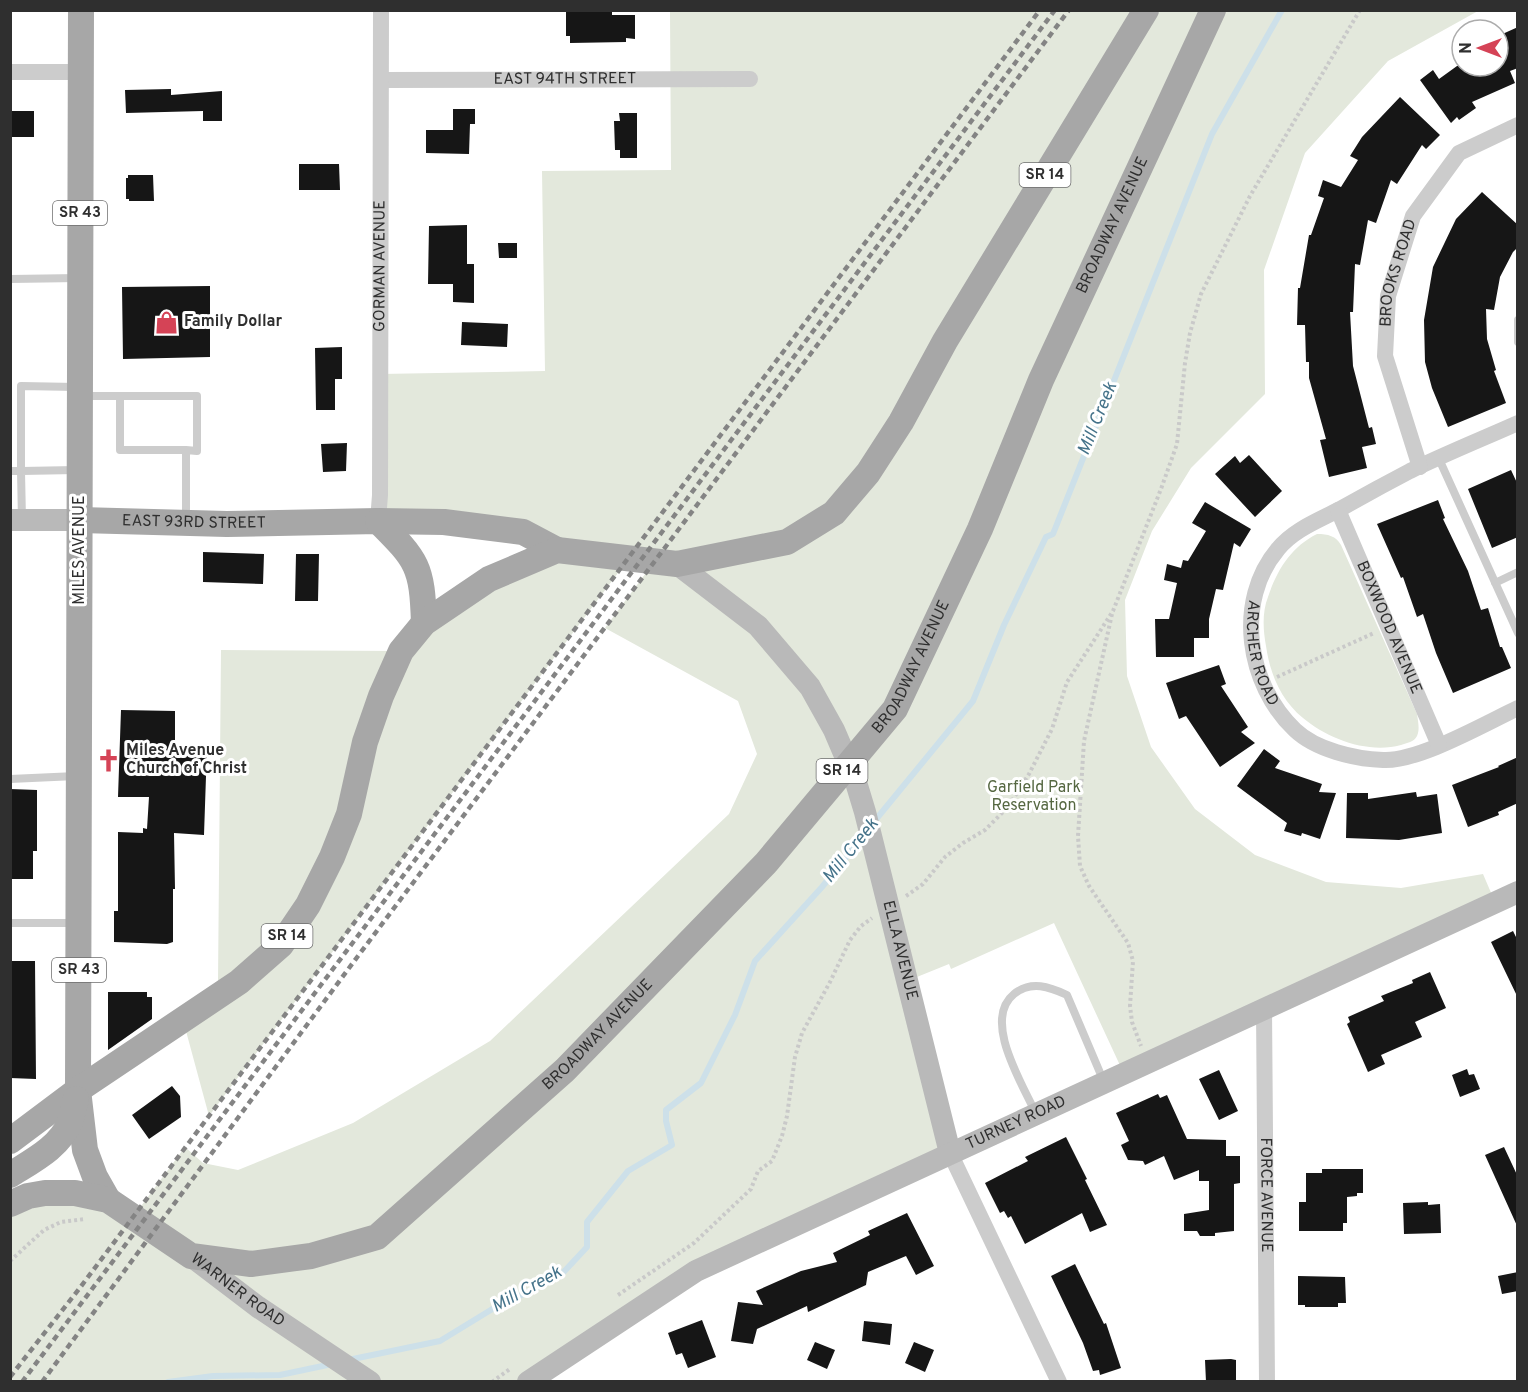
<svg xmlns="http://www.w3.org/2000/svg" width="1528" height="1392" viewBox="0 0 1528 1392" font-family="Overpass,sans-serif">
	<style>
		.green { fill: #e3e8dc }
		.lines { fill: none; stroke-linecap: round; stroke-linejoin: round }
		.stream { stroke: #cde0e9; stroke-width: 6 }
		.building { fill: #161616 }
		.path { stroke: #c9c9c9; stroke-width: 4; stroke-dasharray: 3 3; stroke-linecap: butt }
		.service { stroke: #ccc; stroke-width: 8 }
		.minor { stroke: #ccc; stroke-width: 16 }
		.secondary { stroke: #b9b9b9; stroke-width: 22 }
		.primary { stroke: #a7a7a7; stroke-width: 26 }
		.rail { stroke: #848484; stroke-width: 4.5; stroke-dasharray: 6 4.5; stroke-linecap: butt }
		.labels { text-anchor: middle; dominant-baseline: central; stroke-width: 6; stroke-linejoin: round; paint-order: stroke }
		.shield { fill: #fff; stroke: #6d6d6d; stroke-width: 1.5 }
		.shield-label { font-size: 15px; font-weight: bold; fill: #2f2f2f }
		.street-label { font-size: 16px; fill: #2f2f2f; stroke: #fff }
		.poi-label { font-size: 16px; font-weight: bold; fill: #2f2f2f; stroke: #fff; text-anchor: start }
		.park-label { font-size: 16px; fill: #556741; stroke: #fff }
		.water-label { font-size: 18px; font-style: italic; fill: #45738a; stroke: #fff }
	</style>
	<rect width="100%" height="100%" fill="#fff"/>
	<!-- green -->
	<path class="green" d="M 670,11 L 1478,11 L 1388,61 L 1305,153 L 1264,270 L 1265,394 L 1191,468 L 1152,531 L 1125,600 L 1127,676 L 1151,747 L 1195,809 L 1255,855 L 1326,882 L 1401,888 L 1483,874 L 1495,902 L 1124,1074 L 1054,923 L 951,969 L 949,964 L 907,981 L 950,1153 L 696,1271 L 528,1381 L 11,1382 L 11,1204 L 28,1196 L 133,1217 L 185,1147 L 203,1163 L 238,1170 L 353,1123 L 490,1041 L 729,814 L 757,754 L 738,701 L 605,628 L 654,562 L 630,557 L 209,1116 L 183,1020 L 218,982 L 221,650 L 401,651 L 556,550 L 378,521 L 380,374 L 545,371 L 542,171 L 671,170 Z
		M 1317,534 C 1328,534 1336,536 1341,545 L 1417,714 C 1418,721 1420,730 1417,736 C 1414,742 1407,743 1401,745 C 1368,754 1328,739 1303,718 C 1281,700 1270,674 1266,646 C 1263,630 1262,612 1268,597 C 1277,570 1291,547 1317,534 Z"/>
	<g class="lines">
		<!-- stream -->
		<path class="stream" d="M 873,823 L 973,701 L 1004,625 L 1046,537 L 1053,534 L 1212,134 L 1282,10
			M 348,1360 L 440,1341 L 494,1308 L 559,1277 L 587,1247 L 587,1222 L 628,1171 L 672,1145 L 666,1121 L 666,1110 L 701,1083 L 735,1015 L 755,961 L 822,887 L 865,834
			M 168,1382 L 213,1376 L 280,1375 L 332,1364"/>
	</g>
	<!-- building -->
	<path class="building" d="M 566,10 L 612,10 L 612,15 L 635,15 L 635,39 L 626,38 L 626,42 L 570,43 L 570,36 L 566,36 Z
		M 1518,27 L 1518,68 L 1510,71 L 1515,83 L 1472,102 L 1476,108 L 1459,120 L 1457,117 L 1451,123 L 1420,80 L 1433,70 L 1439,79 L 1457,66 L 1498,66 L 1498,36 Z
		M 171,89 L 171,95 L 222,91 L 222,121 L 203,121 L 203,111 L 126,113 L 125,90 Z
		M 1400,97 L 1440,135 L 1426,149 L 1422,145 L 1397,184 L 1391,180 L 1376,223 L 1368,220 L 1360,265 L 1355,264 L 1353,312 L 1350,312 L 1353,366 L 1369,428 L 1372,427 L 1376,444 L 1362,447 L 1367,468 L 1329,477 L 1320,440 L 1326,439 L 1309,378 L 1309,362 L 1306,362 L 1305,325 L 1297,325 L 1298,288 L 1300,288 L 1309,235 L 1311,235 L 1324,198 L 1318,196 L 1323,180 L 1341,187 L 1358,160 L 1350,156 L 1362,137 Z
		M 453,109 L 475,109 L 475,124 L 470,124 L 469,154 L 426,153 L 426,130 L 453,130 Z
		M 10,111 L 34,111 L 34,137 L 10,137 Z
		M 619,113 L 637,113 L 637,158 L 620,158 L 620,150 L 615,150 L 614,121 L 620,121 Z
		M 299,164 L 339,164 L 340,190 L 299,190 Z
		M 128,175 L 153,175 L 154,201 L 129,201 L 129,199 L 126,199 L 126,178 L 128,178 Z
		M 1482,192 L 1518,225 L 1518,247 L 1513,252 L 1500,277 L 1494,310 L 1486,309 L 1487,339 L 1496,370 L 1494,371 L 1506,403 L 1448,427 L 1432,388 L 1425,362 L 1424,320 L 1433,267 L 1456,219 Z
		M 467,225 L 467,264 L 474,264 L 474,303 L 453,302 L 453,284 L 428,284 L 429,226 Z
		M 498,243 L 517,243 L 517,258 L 499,258 Z
		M 210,286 L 210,357 L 123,359 L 122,287 Z
		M 462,322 L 508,324 L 507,347 L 461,345 Z
		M 342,347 L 342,379 L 335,379 L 335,410 L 316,410 L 315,348 Z
		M 347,443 L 346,471 L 323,472 L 321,444 Z
		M 1249,455 L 1282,491 L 1255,517 L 1215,474 L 1235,456 L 1240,463 Z
		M 1511,470 L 1518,485 L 1518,537 L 1492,548 L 1468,489 Z
		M 1438,500 L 1445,518 L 1443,519 L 1468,571 L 1481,610 L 1488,608 L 1500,647 L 1502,647 L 1511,668 L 1453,693 L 1436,653 L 1423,614 L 1417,617 L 1403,577 L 1401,578 L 1377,524 Z
		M 1205,502 L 1251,529 L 1240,547 L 1234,543 L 1223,590 L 1216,589 L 1209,619 L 1209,638 L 1194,638 L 1194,657 L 1156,657 L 1155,619 L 1169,619 L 1177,583 L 1164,580 L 1167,564 L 1181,568 L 1183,560 L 1188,561 L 1206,531 L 1192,523 Z
		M 203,552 L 264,554 L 263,584 L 203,582 Z
		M 296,554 L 319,554 L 318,601 L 295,601 Z
		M 1219,665 L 1226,684 L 1221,686 L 1248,727 L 1241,732 L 1255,743 L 1220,767 L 1186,716 L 1179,719 L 1166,683 Z
		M 121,710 L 175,711 L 175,747 L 207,747 L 204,835 L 174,833 L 175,889 L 173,889 L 173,942 L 167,944 L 114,942 L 114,911 L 118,911 L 118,832 L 143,833 L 143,828 L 147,829 L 149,797 L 118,797 Z
		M 1264,749 L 1280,761 L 1275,768 L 1322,784 L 1319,792 L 1336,793 L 1320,839 L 1302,833 L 1301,836 L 1284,831 L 1287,823 L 1237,786 Z
		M 1518,757 L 1518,803 L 1498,812 L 1499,815 L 1468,827 L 1452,785 L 1499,767 L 1498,766 Z
		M 10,789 L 37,790 L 37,851 L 33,851 L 33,879 L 10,879 Z
		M 1416,792 L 1417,797 L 1437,794 L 1442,833 L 1399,840 L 1346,838 L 1347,793 L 1368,793 L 1368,799 Z
		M 1513,931 L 1518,941 L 1518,998 L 1491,942 Z
		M 10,961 L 35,961 L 36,1079 L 10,1078 Z
		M 1430,972 L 1446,1008 L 1415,1022 L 1422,1037 L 1381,1055 L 1385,1064 L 1368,1072 L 1347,1024 L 1350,1022 L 1348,1017 L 1384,1001 L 1381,996 L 1413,983 L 1412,980 Z
		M 108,992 L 147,992 L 147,997 L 152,997 L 152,1019 L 108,1050 Z
		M 1467,1069 L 1469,1075 L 1474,1074 L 1480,1089 L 1460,1097 L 1452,1075 Z
		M 1219,1070 L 1238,1111 L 1219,1120 L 1199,1079 Z
		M 172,1086 L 180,1096 L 181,1117 L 149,1139 L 132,1115 Z
		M 1158,1094 L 1160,1098 L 1167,1095 L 1187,1139 L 1226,1140 L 1226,1156 L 1240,1156 L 1240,1183 L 1234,1184 L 1234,1231 L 1215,1233 L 1215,1236 L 1200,1236 L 1197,1231 L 1184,1231 L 1184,1214 L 1209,1210 L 1209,1181 L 1199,1181 L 1199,1170 L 1174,1180 L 1164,1156 L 1145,1165 L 1143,1161 L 1128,1160 L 1121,1145 L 1129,1141 L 1116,1113 Z
		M 1066,1137 L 1087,1179 L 1085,1180 L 1107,1225 L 1090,1232 L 1082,1213 L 1025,1244 L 1011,1216 L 1008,1218 L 1004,1211 L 1000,1213 L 985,1183 L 1028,1161 L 1025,1157 Z
		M 1504,1147 L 1518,1177 L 1518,1228 L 1485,1155 Z
		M 1322,1169 L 1363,1169 L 1363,1193 L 1357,1193 L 1357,1196 L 1347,1197 L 1347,1223 L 1343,1223 L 1343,1231 L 1299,1231 L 1299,1202 L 1306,1202 L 1306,1173 L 1322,1173 Z
		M 1428,1202 L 1428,1205 L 1440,1204 L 1441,1233 L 1404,1234 L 1403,1203 Z
		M 907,1213 L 934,1266 L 916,1275 L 906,1256 L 868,1272 L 866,1285 L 808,1312 L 807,1306 L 757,1329 L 753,1344 L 731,1341 L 738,1302 L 763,1305 L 756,1291 L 801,1271 L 837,1262 L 833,1253 L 870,1235 L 868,1231 Z
		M 1075,1264 L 1104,1324 L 1106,1323 L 1121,1368 L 1100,1375 L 1099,1370 L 1093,1371 L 1083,1343 L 1051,1276 Z
		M 1518,1272 L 1518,1291 L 1502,1294 L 1498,1276 Z
		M 1298,1276 L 1345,1277 L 1346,1303 L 1338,1303 L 1338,1307 L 1305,1307 L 1305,1305 L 1298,1305 Z
		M 702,1320 L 716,1357 L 688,1368 L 682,1353 L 676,1355 L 668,1333 Z
		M 864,1321 L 892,1324 L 890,1345 L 862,1341 Z
		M 815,1342 L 835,1350 L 827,1369 L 807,1360 Z
		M 914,1342 L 934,1350 L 925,1372 L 905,1363 Z
		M 1231,1359 L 1236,1360 L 1236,1380 L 1206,1382 L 1205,1360 Z"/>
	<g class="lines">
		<!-- path -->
		<path class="path" d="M 1112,614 L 1084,741 L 1078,836 L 1080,866 L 1089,886 L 1128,943 L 1133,961 L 1130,1006 L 1132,1022 L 1141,1046
			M 1277,677 L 1374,633
			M 906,896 L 923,884 L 945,857 L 963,843 L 985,830 L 1008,807 L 1029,774 L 1052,729 L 1067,682 L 1113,611 L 1161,489 L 1177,444 L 1185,363 L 1190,333 L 1201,294 L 1250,196 L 1360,10
			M 10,1261 L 44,1230 L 61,1222 L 85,1219
			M 618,1295 L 694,1243 L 751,1189 L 758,1171 L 772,1161 L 782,1136 L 787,1116 L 795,1057 L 802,1033 L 830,982 L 850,940 L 861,926 L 872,918
			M 492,1382 L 510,1369"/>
		<!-- service -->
		<path class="service" d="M 10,279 L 79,278
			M 1518,320 L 1518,342
			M 83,396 L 197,396 L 197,451 L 186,450
			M 120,396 L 120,450 L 186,450 L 186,519
			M 1439,459 L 1518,633
			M 10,471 L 21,471 L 21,386 L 76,387
			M 22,520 L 21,471 L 76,470
			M 1495,583 L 1518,572
			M 10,779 L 76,776
			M 10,923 L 76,923
			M 1036,1114 C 1022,1083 982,1020 1014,994 C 1031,980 1050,987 1067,995 L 1104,1082"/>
		<!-- minor -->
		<g class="minor">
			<path d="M 10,72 L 81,72"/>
			<path id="s1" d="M 381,80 L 750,79"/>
			<path id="s2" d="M 1518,423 C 1482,439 1445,454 1410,471 C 1387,483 1365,495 1342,508 C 1320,520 1294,529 1278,549 C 1234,601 1247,685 1295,730 C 1316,750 1355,759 1383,760 C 1418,762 1484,724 1518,708"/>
			<path id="s3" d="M 1420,467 L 1385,356 L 1388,296 L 1413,216 L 1459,153 L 1518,125"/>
			<path id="s4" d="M 1338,510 L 1439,745"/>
			<path id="s5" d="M 378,521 L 380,495 L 381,10"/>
			<path id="s6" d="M 1264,1009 L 1267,1382"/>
			<path d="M 950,1153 L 1059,1382"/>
		</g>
		<!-- secondary -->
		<g class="secondary">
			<path d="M 10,520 L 80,520"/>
			<path id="s7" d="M 677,564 L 758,626 L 810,687 L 834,730 L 855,779 L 865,812 L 950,1153"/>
			<path id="s8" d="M 191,1256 L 258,1307 L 370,1382"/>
			<path id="s9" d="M 528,1382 L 696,1271 L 1518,892"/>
		</g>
		<!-- primary -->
		<g class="primary">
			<path d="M 81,10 L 78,1090 L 85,1150 L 95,1177 L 108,1200"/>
			<path id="s10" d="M 80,520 L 227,524 L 378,521 L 444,522 L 523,532 L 557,550"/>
			<path d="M 378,521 C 418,561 422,566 424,623"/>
			<path d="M 10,1141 L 78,1090 L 239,982 L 281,945 L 308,905 L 332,857 L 349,814 L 365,742 L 381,696 L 401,651 L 424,623 L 489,579 L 557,550 L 677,564 L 787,542 L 834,513 L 868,473 L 901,422 L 945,341 L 1146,10"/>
			<path d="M 10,1175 C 32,1161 60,1147 70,1122 C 72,1115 74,1107 76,1099"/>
			<path id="s11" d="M 10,1204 L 28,1196 L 45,1193 L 75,1193 L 108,1200 L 191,1256 L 251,1264 L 311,1256 L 377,1237 L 565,1070 L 766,863 L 895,709 L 980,529 L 1041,380 L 1213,10"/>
		</g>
		<!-- rail -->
		<path class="rail" d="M 10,1377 L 79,1289 L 1040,10
			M 22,1382 L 1055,10
			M 42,1382 L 358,956 L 1069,10"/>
	</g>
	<!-- icons -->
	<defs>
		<symbol id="shop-bare" viewBox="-9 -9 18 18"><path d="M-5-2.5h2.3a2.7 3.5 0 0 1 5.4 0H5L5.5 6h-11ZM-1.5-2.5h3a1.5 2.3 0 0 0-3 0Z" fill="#d54356" stroke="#fff" stroke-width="2.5" paint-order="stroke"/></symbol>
		<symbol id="church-bare" viewBox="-9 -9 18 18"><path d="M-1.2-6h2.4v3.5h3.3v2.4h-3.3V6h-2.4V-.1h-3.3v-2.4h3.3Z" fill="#d54356" stroke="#fff" stroke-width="2.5" paint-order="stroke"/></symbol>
	</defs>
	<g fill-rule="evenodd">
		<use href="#shop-bare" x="150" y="306" width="33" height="33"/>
		<use href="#church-bare" x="92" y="744" width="33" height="33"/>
	</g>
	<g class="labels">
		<!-- shield labels -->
		<g class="shield">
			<rect x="1019.5" y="163" width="51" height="24" rx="4.5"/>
			<rect x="53" y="201" width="54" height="24" rx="4.5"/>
			<rect x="816.5" y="759" width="51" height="24" rx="4.5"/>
			<rect x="261.5" y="924" width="51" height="24" rx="4.5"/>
			<rect x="52" y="958" width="54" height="24" rx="4.5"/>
		</g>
		<g class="shield-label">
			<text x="1045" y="175">SR 14</text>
			<text x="80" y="213">SR 43</text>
			<text x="842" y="771">SR 14</text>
			<text x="287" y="936">SR 14</text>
			<text x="79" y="970">SR 43</text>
		</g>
		<!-- street labels -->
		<g class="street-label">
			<text stroke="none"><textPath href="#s1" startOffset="184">EAST 94TH STREET</textPath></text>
			<text stroke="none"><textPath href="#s11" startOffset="1662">BROADWAY AVENUE</textPath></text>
			<text stroke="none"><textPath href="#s5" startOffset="255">GORMAN AVENUE</textPath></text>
			<text stroke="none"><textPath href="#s3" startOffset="201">BROOKS ROAD</textPath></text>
			<text stroke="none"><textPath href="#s10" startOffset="114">EAST 93RD STREET</textPath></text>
			<text transform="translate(80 550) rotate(-90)">MILES AVENUE</text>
			<text stroke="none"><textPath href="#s4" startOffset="128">BOXWOOD AVENUE</textPath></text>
			<text stroke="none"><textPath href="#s2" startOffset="384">ARCHER ROAD</textPath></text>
			<text stroke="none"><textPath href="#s11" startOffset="1176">BROADWAY AVENUE</textPath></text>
			<text stroke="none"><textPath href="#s7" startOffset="462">ELLA AVENUE</textPath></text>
			<text stroke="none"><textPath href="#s11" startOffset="690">BROADWAY AVENUE</textPath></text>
			<text stroke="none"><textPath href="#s9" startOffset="554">TURNEY ROAD</textPath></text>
			<text stroke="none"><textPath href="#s6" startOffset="186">FORCE AVENUE</textPath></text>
			<text stroke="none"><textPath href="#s8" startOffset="58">WARNER ROAD</textPath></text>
		</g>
		<!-- poi labels -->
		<g class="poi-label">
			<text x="184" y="322">Family Dollar</text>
			<text x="126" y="751">Miles Avenue<tspan x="126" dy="18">Church of Christ</tspan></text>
		</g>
		<!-- park labels -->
		<g class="park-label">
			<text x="1034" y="788">Garfield Park<tspan x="1034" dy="18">Reservation</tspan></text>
		</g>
		<!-- water labels -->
		<g class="water-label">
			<text transform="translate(1098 419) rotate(-68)">Mill Creek</text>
			<text transform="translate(851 851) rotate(-51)">Mill Creek</text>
			<text transform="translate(527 1290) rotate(-29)">Mill Creek</text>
		</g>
	</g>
	<!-- border -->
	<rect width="1528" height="1392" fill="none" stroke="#2f2f2f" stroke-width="24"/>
	<!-- north arrow -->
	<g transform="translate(1480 48) rotate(270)"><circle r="28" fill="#ffffff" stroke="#acacac" stroke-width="1.5"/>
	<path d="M0-4.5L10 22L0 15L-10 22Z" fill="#d54356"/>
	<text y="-9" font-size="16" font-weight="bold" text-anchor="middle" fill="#2f2f2f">N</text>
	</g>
</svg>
